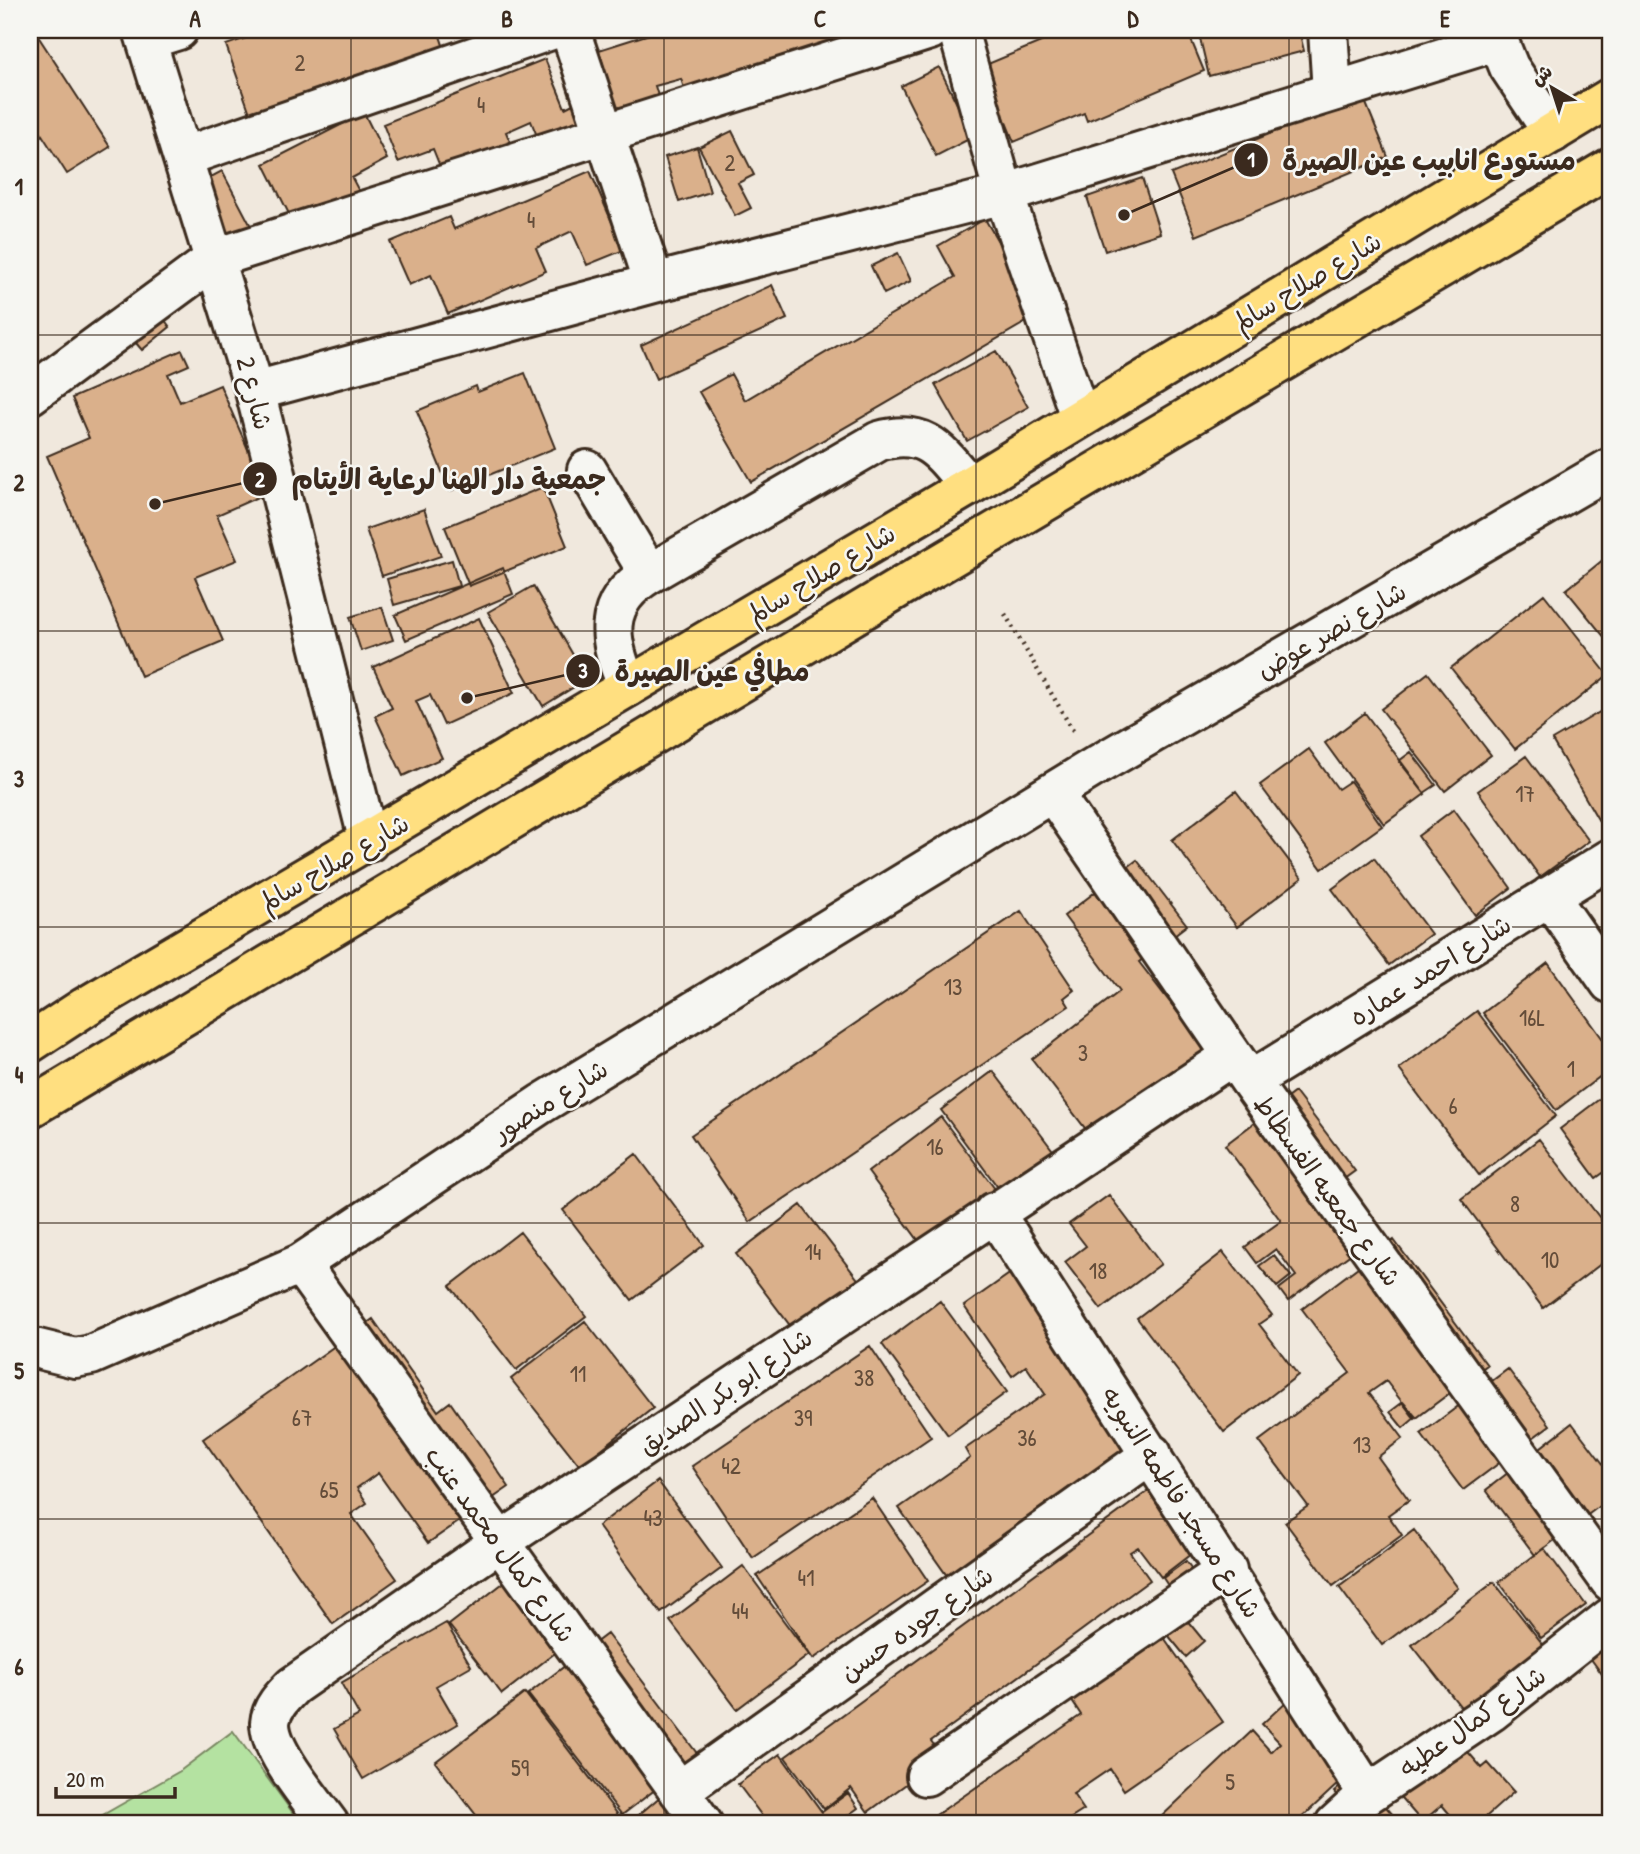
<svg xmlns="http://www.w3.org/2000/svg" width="1640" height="1854" viewBox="0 0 1640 1854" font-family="'Patrick Hand','Playpen Sans Arabic',sans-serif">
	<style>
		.green { fill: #b4e2a1; stroke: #788660; stroke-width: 2 }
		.building { fill: #dab08b; stroke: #3b2a1e; stroke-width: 2 }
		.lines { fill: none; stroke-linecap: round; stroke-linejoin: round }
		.minor-casing { stroke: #3b2a1e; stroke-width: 44 }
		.highway-casing { stroke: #3b2a1e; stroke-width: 44 }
		.path { stroke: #3b2a1e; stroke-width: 4.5; stroke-dasharray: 2 5; stroke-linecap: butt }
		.minor { stroke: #f6f6f2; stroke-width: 38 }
		.highway { stroke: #ffdf80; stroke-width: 38 }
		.grid { fill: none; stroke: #3b2a1e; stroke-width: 2; stroke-opacity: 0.55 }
		.labels { text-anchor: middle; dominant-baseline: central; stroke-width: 5; stroke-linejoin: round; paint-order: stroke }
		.number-label { font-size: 23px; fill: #634c39 }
		.street-label { font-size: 26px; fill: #3b2a1e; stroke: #f6f6f2 }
		.leader { fill: none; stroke: #3b2a1e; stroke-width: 2.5 }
		.callout-dot { fill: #3b2a1e; stroke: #f6f6f2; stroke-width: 2.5 }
		.mark-label { font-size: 21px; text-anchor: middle; font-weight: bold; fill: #fff }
		.callout-label { font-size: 28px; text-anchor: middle; font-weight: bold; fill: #3b2a1e; stroke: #f6f6f2; stroke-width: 5; stroke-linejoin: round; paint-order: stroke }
		.neatline { fill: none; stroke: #3b2a1e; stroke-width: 2.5 }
		.grid-label { font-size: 23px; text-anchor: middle; font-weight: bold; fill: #3b2a1e }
	</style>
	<rect width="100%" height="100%" fill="#f0e8dd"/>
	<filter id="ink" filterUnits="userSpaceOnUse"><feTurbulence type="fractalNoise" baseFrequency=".0143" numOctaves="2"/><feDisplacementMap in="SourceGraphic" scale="14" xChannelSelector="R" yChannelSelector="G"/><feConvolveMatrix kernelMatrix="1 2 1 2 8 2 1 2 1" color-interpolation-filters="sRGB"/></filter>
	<g filter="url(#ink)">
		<!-- green -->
		<path class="green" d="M 233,1731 L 301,1824 L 87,1824 L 180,1771 Z"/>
		<!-- building -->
		<path class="building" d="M 30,30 L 34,30 L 110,147 L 67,174 L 30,116 Z
			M 269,30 L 438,30 L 445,51 L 252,119 L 226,45 Z
			M 662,30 L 843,30 L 850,54 L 687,98 L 681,79 L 655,86 L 663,112 L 606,127 L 612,96 L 599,50 Z
			M 1070,30 L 1187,30 L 1204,71 L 1087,121 L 1084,113 L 1014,142 L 983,66 Z
			M 1198,30 L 1299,30 L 1304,51 L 1209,76 Z
			M 545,59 L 565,108 L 579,101 L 591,132 L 543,151 L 531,121 L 506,132 L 514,151 L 445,179 L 433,149 L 398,162 L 383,124 Z
			M 939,67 L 973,137 L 936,156 L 901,86 Z
			M 1363,96 L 1388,157 L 1196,236 L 1171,174 Z
			M 364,113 L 387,159 L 352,178 L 361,195 L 296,228 L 264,164 Z
			M 732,131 L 754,175 L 738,183 L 751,208 L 735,216 L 699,147 Z
			M 697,147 L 710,192 L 679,202 L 665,157 Z
			M 222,171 L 252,228 L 224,243 L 194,186 Z
			M 590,171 L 624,250 L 587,265 L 572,231 L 536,248 L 546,271 L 448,314 L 431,275 L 409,285 L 390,242 L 449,217 L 454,229 Z
			M 1142,178 L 1160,233 L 1105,251 L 1087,197 Z
			M 985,219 L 1040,314 L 751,482 L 699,392 L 731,374 L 745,400 L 955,277 L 938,246 Z
			M 898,253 L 911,281 L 884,294 L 871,266 Z
			M 772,285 L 787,319 L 656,379 L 641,345 Z
			M 158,311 L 170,327 L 142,350 L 129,335 Z
			M 182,350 L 189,365 L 168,374 L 180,402 L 220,385 L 267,493 L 217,515 L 237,560 L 195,577 L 223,641 L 141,676 L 47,456 L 89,438 L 72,398 Z
			M 996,351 L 1028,407 L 967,441 L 935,385 Z
			M 525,373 L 555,448 L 450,491 L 417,411 L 476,386 L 478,392 Z
			M 543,487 L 567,546 L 469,586 L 445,527 Z
			M 424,509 L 441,556 L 382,576 L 366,529 Z
			M 1610,554 L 1610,644 L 1566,590 Z
			M 452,560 L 459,586 L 394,605 L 387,579 Z
			M 503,568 L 513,594 L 406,640 L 395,615 Z
			M 533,586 L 587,679 L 543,706 L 488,612 Z
			M 1544,594 L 1608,675 L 1515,749 L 1451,668 Z
			M 382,607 L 393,640 L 361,651 L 350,617 Z
			M 479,618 L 514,693 L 444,725 L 430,695 L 416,701 L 442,758 L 403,776 L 375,716 L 392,708 L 373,667 Z
			M 1428,673 L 1491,755 L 1445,791 L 1381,709 Z
			M 1610,706 L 1610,823 L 1603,828 L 1552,740 Z
			M 1365,713 L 1425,794 L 1384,824 L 1325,743 Z
			M 1309,749 L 1338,789 L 1350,781 L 1382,826 L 1322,869 L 1260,785 Z
			M 1411,752 L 1436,785 L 1424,793 L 1399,761 Z
			M 1526,756 L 1589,841 L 1540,877 L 1478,791 Z
			M 1236,791 L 1302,878 L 1237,927 L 1172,840 Z
			M 1454,809 L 1511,888 L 1475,915 L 1418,836 Z
			M 1374,858 L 1431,934 L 1389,965 L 1332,889 Z
			M 1137,860 L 1187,925 L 1139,962 L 1215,1061 L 1098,1145 L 1032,1059 L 1120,991 L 1064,916 Z
			M 1021,911 L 1074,990 L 1064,998 L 1069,1006 L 750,1222 L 691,1135 Z
			M 1548,963 L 1610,1049 L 1610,1069 L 1556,1110 L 1483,1013 Z
			M 1477,1011 L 1556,1116 L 1479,1175 L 1399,1069 Z
			M 993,1071 L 1061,1161 L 1008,1201 L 941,1110 Z
			M 1610,1091 L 1610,1168 L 1596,1178 L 1560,1129 Z
			M 1295,1092 L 1355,1171 L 1325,1193 L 1364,1244 L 1288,1301 L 1279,1289 L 1296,1276 L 1276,1249 L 1257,1263 L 1245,1247 L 1281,1221 L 1225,1145 Z
			M 941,1117 L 1001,1197 L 927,1252 L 868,1172 Z
			M 1539,1139 L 1610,1231 L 1610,1257 L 1543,1308 L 1461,1199 Z
			M 636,1154 L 704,1245 L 632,1300 L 563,1210 Z
			M 1109,1195 L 1161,1264 L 1101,1309 L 1065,1262 L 1086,1246 L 1069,1224 Z
			M 801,1205 L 860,1282 L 795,1332 L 736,1254 Z
			M 520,1232 L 586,1316 L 516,1370 L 450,1286 Z
			M 1394,1240 L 1487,1365 L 1415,1419 L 1386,1381 L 1369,1393 L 1403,1438 L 1378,1457 L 1409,1500 L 1388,1515 L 1402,1535 L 1333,1586 L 1285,1522 L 1308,1506 L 1259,1441 L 1350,1373 L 1302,1309 Z
			M 1223,1252 L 1272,1315 L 1259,1324 L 1298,1375 L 1224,1432 L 1137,1318 Z
			M 1274,1255 L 1291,1276 L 1277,1287 L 1259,1266 Z
			M 1032,1258 L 1156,1437 L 950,1580 L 899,1508 L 970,1458 L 965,1449 L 1045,1394 L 1026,1366 L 1012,1376 L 964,1306 Z
			M 940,1301 L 1007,1392 L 948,1435 L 882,1344 Z
			M 373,1319 L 438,1411 L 450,1402 L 509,1487 L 428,1543 L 378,1473 L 357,1488 L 367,1503 L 351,1514 L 397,1579 L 333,1624 L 203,1439 Z
			M 585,1321 L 653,1408 L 580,1466 L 511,1379 Z
			M 870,1346 L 931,1437 L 753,1558 L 692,1466 Z
			M 1508,1369 L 1550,1425 L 1463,1490 L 1421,1434 Z
			M 1403,1402 L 1416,1417 L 1403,1428 L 1390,1412 Z
			M 1572,1423 L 1610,1473 L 1610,1498 L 1535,1555 L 1486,1490 Z
			M 658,1481 L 722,1568 L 661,1613 L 598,1526 Z
			M 1155,1486 L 1200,1547 L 1161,1577 L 1138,1547 L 1130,1552 L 1150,1580 L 931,1741 L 943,1757 L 868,1812 L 851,1788 L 824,1809 L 785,1757 Z
			M 872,1498 L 928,1581 L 813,1659 L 757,1576 Z
			M 1414,1530 L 1458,1588 L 1382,1645 L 1339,1587 Z
			M 1544,1548 L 1586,1605 L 1541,1638 L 1499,1582 Z
			M 1186,1561 L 1197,1576 L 1173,1593 L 1163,1578 Z
			M 743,1566 L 809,1655 L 737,1709 L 670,1621 Z
			M 520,1570 L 573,1639 L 502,1694 L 449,1625 Z
			M 1494,1582 L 1545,1647 L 1464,1711 L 1412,1645 Z
			M 1186,1619 L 1204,1641 L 1186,1657 L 1168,1635 Z
			M 446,1623 L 471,1666 L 436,1686 L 458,1724 L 363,1779 L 334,1729 L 359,1715 L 341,1683 Z
			M 1158,1629 L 1223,1722 L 1124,1790 L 1110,1769 L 1073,1794 L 1084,1810 L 1062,1824 L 942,1824 L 936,1815 L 1081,1715 L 1066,1692 Z
			M 607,1634 L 699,1756 L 622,1815 L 528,1694 Z
			M 1610,1638 L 1610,1685 L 1588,1655 Z
			M 1304,1685 L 1356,1767 L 1295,1824 L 1168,1824 L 1161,1817 L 1252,1731 L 1271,1752 L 1280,1743 L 1262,1724 Z
			M 525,1693 L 619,1816 L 608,1824 L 483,1824 L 435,1762 Z
			M 1449,1730 L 1482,1768 L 1488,1763 L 1514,1792 L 1478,1824 L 1458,1824 L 1442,1805 L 1422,1822 L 1388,1783 Z
			M 780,1754 L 822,1812 L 848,1793 L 858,1808 L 836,1824 L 768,1824 L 738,1784 Z
			M 1357,1772 L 1398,1821 L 1393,1824 L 1362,1824 L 1334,1792 Z
			M 682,1778 L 716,1824 L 628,1824 Z"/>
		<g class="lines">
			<defs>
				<path id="minor" d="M 143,30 L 255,391 L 369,842
					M 570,30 L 654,283
					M 958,30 L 1004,194 L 1080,417
					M 1328,30 L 1332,92
					M 1494,30 L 1509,67 L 1553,133
					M 146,40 L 178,30
					M 183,157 L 551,30
					M 255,391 L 654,283 L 1004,194 L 1497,41
					M 30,395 L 216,258 L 930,30
					M 587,470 L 649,574
					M 628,687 C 608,641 600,604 649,574 L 879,441 C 927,427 941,453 969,486
					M 1053,793 L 1250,1081 L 1610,1581
					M 1549,896 L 1610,983
					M 1250,1081 L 1610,859
					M 994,1212 L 1368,1794
					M 300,1264 L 703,1824
					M 30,1347 L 75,1358 L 91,1355 L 300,1264 L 541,1104 L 1094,767 L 1610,468
					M 926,1776 L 1227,1570
					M 679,1791 L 1152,1454
					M 329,1824 C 312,1800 270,1752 270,1723 C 271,1708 283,1696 293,1686 L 500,1542 L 1232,1056
					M 1335,1824 L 1368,1794 L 1491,1712 L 1610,1618"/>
				<path id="highway" d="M 30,1043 L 85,1007 L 969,486 L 1610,98
					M 30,1108 L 899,588 L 1610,168"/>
			</defs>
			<!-- minor casing -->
			<use href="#minor" class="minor-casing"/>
			<!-- highway casing -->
			<use href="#highway" class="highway-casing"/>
			<!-- path -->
			<path class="path" d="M 1005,614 L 1075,734"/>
			<!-- minor -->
			<use href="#minor" class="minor"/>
			<!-- highway -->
			<use href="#highway" class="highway"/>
		</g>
	</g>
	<!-- grid -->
	<path class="grid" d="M 351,30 L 351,1824M 664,30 L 664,1824M 976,30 L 976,1824M 1289,30 L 1289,1824M 30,335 L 1610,335M 30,631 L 1610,631M 30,927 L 1610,927M 30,1223 L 1610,1223M 30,1519 L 1610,1519"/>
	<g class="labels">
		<!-- number labels -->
		<g class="number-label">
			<text x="300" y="62">2</text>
			<text x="481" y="104">4</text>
			<text x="730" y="162">2</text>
			<text x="531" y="219">4</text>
			<text x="1525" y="793">17</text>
			<text x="953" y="986">13</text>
			<text x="1532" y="1017">16L</text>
			<text x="1083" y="1052">3</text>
			<text x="1571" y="1068">1</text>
			<text x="1453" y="1105">6</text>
			<text x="935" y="1146">16</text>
			<text x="1515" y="1203">8</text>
			<text x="813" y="1251">14</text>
			<text x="1550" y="1259">10</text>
			<text x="1098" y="1270">18</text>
			<text x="578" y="1373">11</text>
			<text x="864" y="1377">38</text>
			<text x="302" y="1417">67</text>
			<text x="803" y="1417">39</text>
			<text x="1027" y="1437">36</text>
			<text x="1362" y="1444">13</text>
			<text x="731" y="1465">42</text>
			<text x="329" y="1489">65</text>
			<text x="653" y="1517">43</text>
			<text x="806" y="1577">41</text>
			<text x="740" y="1610">44</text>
			<text x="520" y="1767">59</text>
			<text x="1230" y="1781">5</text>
		</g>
		<!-- street labels -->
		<g class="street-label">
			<text transform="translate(1307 281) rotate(-31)">شارع صلاح سالم</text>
			<text transform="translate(255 393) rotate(75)">شارع 2</text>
			<text transform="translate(821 573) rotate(-31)">شارع صلاح سالم</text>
			<text transform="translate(1331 630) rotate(-30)">شارع نصر عوض</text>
			<text transform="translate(334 862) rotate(-30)">شارع صلاح سالم</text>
			<text transform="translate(1430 970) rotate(-32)">شارع احمد عماره</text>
			<text transform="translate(550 1100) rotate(-32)">شارع منصور</text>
			<text transform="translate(1328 1190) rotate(54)">شارع جمعيه الفسطاط</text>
			<text transform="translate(725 1391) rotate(-34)">شارع ابو بكر الصديق</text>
			<text transform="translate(1182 1502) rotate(57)">شارع مسجد فاطمه النبويه</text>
			<text transform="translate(501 1544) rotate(54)">شارع كمال محمد عنب</text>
			<text transform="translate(916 1623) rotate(-35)">شارع جوده حسن</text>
			<text transform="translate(1472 1721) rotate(-35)">شارع كمال عطيه</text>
		</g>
	</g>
	<!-- callouts -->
	<path class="leader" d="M1124 215L1251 160M155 504L260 479M467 698L583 671"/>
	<g class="callout-dot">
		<circle cx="1124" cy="215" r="7"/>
		<circle cx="155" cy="504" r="7"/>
		<circle cx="467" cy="698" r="7"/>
		<circle cx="1251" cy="160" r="18"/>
		<circle cx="260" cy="479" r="18"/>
		<circle cx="583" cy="671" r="18"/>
	</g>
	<g class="mark-label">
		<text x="1251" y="167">1</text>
		<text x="260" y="487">2</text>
		<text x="583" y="678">3</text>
	</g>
	<g class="callout-label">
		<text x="1429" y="170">مستودع انابيب عين الصيرة</text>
		<text x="449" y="489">جمعية دار الهنا لرعاية الأيتام</text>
		<text x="712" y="681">مطافي عين الصيرة</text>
	</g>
	<!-- margin -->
	<rect width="1640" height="1854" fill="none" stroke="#f6f6f2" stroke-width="77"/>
	<!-- north arrow -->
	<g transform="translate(1552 88) rotate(321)" stroke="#f6f6f2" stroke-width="5" paint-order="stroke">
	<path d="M0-5L12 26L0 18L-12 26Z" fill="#3b2a1e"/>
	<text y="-10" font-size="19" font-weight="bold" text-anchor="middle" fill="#3b2a1e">ش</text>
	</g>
	<!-- scale -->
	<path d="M56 1787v10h119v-10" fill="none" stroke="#3b2a1e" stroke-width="3.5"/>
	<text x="66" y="1787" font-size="21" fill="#3b2a1e" stroke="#f6f6f2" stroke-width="5" paint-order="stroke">20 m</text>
	<rect x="38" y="38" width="1564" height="1777" class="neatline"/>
	<g class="grid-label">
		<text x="195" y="27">A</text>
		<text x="507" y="27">B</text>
		<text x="820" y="27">C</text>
		<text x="1133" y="27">D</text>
		<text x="1445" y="27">E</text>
		<text x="19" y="195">1</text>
		<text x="19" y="491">2</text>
		<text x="19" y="787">3</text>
		<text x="19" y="1083">4</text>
		<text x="19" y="1379">5</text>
		<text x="19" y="1675">6</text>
	</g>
</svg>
